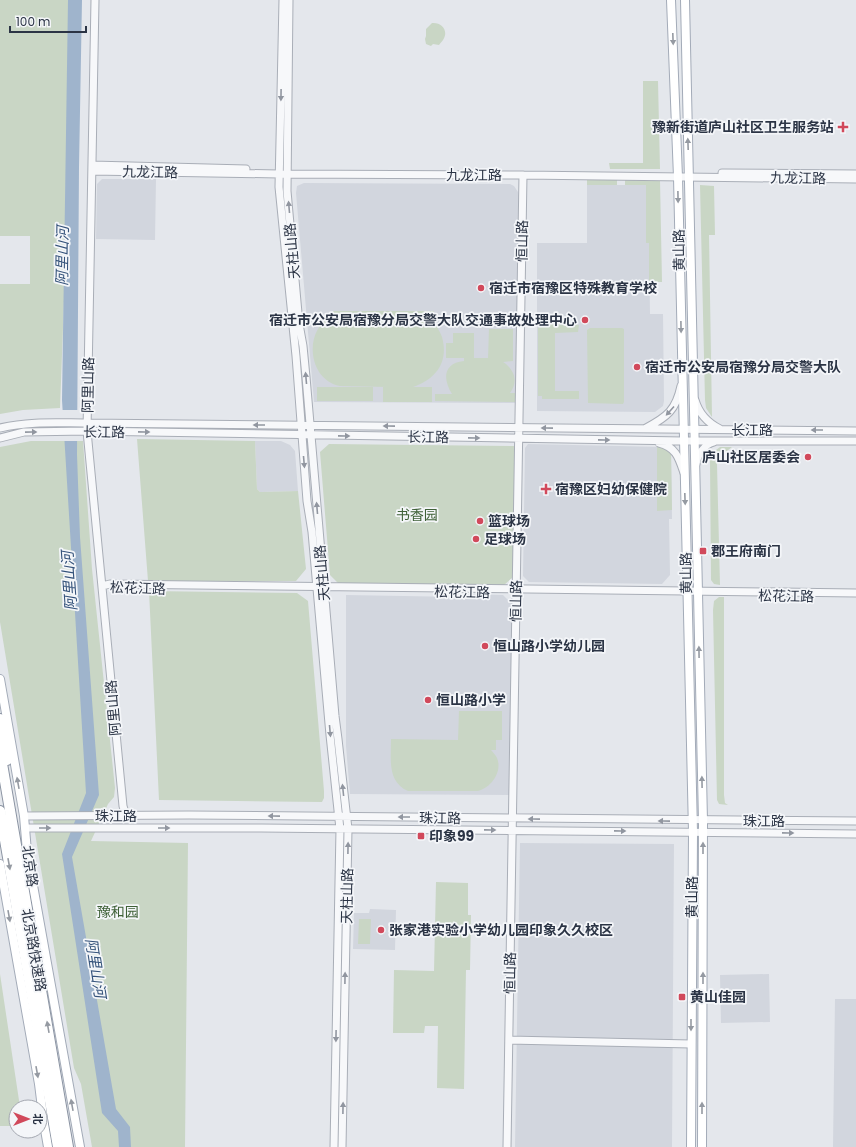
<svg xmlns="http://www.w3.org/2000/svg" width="856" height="1147" viewBox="0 0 856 1147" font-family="Poppins,'Noto Sans SC',sans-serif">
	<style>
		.built { fill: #d2d6de }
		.green { fill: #c9d6c5 }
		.water { fill: #9fb4cc }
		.pier { fill: #e4e7ec }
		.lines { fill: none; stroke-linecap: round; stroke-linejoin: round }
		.minor-casing { stroke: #a9aeb7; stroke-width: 9 }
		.major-casing { stroke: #a3abb8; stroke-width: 10 }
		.highway-casing { stroke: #8b94a3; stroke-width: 12 }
		.minor { stroke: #f7f8fa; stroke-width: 7 }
		.major { stroke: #fff; stroke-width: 8 }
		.highway { stroke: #fff; stroke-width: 10 }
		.oneway { fill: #959aa2 }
		.oneway2 { fill: #9196a0 }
		.poi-dot { fill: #d1495b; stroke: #f4f6f9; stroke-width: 1.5 }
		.labels { text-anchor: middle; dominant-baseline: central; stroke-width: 3.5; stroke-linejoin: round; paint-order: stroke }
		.poi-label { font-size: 14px; font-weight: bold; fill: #2b3445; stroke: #f4f6f9; text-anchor: start }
		.street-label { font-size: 14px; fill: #2b3445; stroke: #f4f6f9 }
		.park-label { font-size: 14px; fill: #3f6138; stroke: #f4f6f9 }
		.water-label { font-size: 15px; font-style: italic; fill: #34527a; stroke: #f4f6f9 }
	</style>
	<rect width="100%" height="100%" fill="#e4e7ec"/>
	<!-- built -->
	<path class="built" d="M 102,179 L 156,179 L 155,240 L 96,239 L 97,184 Z
		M 304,183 L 510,184 L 514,186 L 518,192 L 519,196 L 516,403 L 314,402 L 296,193 L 297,186 Z
		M 587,185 L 646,185 L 646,243 L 649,243 L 650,314 L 663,314 L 664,401 L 663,406 L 655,412 L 537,411 L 537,243 L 587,243 Z
		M 255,441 L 281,441 L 290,445 L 295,451 L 298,491 L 260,492 L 257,489 Z
		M 528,444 L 664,447 L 671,451 L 672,519 L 669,519 L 670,575 L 662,584 L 529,582 L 523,576 L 525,448 Z
		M 460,594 L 503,595 L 512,604 L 510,795 L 350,794 L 346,746 L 346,595 L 460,597 Z
		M 520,843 L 674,844 L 672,1147 L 515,1147 Z
		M 370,909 L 396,910 L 395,950 L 353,949 L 354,913 L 369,913 Z
		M 769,974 L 770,1022 L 721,1023 L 720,975 Z
		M 835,999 L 856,999 L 856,1147 L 833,1147 Z"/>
	<!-- green -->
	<path class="green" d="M 0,0 L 69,0 L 64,301 L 60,408 L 23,410 L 0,414 L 0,284 L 30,284 L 30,236 L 0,236 Z
		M 432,23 C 442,22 449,31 443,40 C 442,42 440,43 439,45 L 433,44 L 431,46 L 426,44 L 425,39 L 426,36 L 426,29 Z
		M 643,81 L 658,81 L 660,169 L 610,169 L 609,163 L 643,163 Z
		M 587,179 L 617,180 L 617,185 L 587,185 Z
		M 625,180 L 660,180 L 662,282 L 649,282 L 649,243 L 646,243 L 646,185 L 625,185 Z
		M 700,185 L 714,186 L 715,235 L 709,235 L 712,417 L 706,408 L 705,400 Z
		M 333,311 L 434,311 C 434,314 433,320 435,323 C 437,328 440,331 442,337 C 449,362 436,379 413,387 L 432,387 L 432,402 L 383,402 L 383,387 L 389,387 L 340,386 C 307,380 303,328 333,316 Z
		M 544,324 L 579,325 L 578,332 L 555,333 L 555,391 L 579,391 L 579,399 L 542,399 L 542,396 L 538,396 L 538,328 Z
		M 590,328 L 622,328 L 624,329 L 624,402 L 623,404 L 588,403 L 587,330 Z
		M 489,329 L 513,329 L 513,361 L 503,362 C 514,369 519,381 510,393 L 515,393 L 515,402 L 435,401 L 435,394 L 452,394 C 442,378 444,363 464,361 L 464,358 L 446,358 L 446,343 L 453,343 L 453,333 L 474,333 L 474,358 L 488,358 Z
		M 317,387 L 373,387 L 373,401 L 317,401 Z
		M 137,439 L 255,441 L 257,489 L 260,492 L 298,491 L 306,569 L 296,581 L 148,581 Z
		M 31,441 L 83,441 L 92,569 L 115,788 L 114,797 L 108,804 L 91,841 L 188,843 L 185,1147 L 92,1147 L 81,1084 L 74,1068 L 0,622 L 0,447 Z
		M 329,444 L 514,446 L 515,448 L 513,577 L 504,585 L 339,584 L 330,575 L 320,452 Z
		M 657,447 L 664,447 L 671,451 L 672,510 L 657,511 Z
		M 720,447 L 732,447 L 723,454 L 717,464 L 720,585 L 714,584 L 711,580 L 710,460 L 712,453 Z
		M 149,591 L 297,593 L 308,601 L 324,791 L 324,798 L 322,802 L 159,800 Z
		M 719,597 L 724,597 L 724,795 L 725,803 L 728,805 L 719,804 L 717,800 L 713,610 L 714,601 Z
		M 459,711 L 502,711 L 502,740 L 496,740 L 496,750 L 491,750 C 493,753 496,755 497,758 C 503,772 490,789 477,791 L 408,791 C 387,782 391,759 391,739 L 458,740 Z
		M 436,882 L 468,883 L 468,915 L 471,915 L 470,970 L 466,970 L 464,1089 L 437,1088 L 438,1026 L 425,1026 L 424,1033 L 393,1033 L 394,970 L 434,971 Z
		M 359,919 L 371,919 L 370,944 L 358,944 Z
		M 0,974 L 20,1107 L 16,1107 L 16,1126 L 0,1126 Z"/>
	<!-- water -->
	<path class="water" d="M 68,0 L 82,0 L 79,167 L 77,455 L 80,537 L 99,795 L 72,857 L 116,1109 L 130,1127 L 131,1147 L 119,1147 L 118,1131 L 102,1113 L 62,854 L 86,793 L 62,400 Z"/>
	<!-- pier -->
	<path class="pier" d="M 61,410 L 78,410 L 79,441 L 62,441 Z"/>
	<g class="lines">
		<defs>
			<path id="minor" d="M 95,0 L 87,431 L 123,806 L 126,816
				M 283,0 L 279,187 L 296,356 L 307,501 L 312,532 L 330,735 L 340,829 L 334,1147
				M 289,0 L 287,191 L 299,324 L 303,346 L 306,377 L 335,716 L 338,739 L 348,829 L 342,1147
				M 92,165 L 246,169
				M 92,171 L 279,174 L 523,175 L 856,179
				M 722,173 L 856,174
				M 695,400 C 699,414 708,423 720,429
				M 0,428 C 29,421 57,423 87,423 L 856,431
				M 646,428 C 667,417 676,410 681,386
				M 0,438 L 24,432 L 87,431 L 683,441 L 856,441
				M 659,443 C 676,447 679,458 684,473
				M 696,464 C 698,454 704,445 714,442
				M 102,586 L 110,584 L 856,593
				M 24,816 L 189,815 L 856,821
				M 25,828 L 261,828 L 856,834
				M 509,1040 L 691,1044
				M 507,1147 L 523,175"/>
			<path id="major" d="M 671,0 L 678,177 L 693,832 L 691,1147
				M 685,0 L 703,821 L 702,1147
				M 0,679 L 24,816 L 27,852 L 80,1147
				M 0,864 L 39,1084 L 44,1124 L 48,1147"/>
			<path id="highway" d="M 0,719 L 7,760
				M 0,752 L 68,1147
				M 0,811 L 58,1147"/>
		</defs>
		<!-- minor casing -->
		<use href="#minor" class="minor-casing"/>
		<!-- major casing -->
		<use href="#major" class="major-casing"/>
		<!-- highway casing -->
		<use href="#highway" class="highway-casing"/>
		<!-- minor -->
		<use href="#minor" class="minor"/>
		<!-- major -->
		<use href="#major" class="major"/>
		<!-- highway -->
		<use href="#highway" class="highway"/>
	</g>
	<!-- one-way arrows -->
	<defs><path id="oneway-solid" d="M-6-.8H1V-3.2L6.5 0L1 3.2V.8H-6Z"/></defs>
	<g class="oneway">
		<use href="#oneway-solid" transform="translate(673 39) rotate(88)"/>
		<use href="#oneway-solid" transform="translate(688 144) rotate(-92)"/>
		<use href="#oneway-solid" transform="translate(678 197) rotate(89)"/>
		<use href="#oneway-solid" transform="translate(681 327) rotate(89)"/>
		<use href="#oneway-solid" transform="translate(685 499) rotate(88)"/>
		<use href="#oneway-solid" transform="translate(699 652) rotate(-91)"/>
		<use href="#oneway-solid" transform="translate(702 782) rotate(-91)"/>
		<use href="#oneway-solid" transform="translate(18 783) rotate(-100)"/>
		<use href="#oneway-solid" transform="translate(703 848) rotate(-90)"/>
		<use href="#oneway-solid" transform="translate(9 864) rotate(80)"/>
		<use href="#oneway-solid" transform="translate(9 916) rotate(80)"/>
		<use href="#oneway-solid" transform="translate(703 978) rotate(-90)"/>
		<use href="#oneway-solid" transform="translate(691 1025) rotate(90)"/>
		<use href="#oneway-solid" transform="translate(48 1027) rotate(-100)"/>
		<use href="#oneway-solid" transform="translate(37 1072) rotate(80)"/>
		<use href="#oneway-solid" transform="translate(72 1105) rotate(-100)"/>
		<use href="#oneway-solid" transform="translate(702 1108) rotate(-90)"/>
	</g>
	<g class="oneway2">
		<use href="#oneway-solid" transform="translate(281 95) rotate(91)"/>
		<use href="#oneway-solid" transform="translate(289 207) rotate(-95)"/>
		<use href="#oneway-solid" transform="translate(306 378) rotate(-95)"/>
		<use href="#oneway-solid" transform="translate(670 411) rotate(132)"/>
		<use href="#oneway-solid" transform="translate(259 425) rotate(-180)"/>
		<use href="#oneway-solid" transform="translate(389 426) rotate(-179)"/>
		<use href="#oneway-solid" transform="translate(547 428) rotate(-179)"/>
		<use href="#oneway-solid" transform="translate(817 430) rotate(-180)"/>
		<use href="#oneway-solid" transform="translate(31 432) rotate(-1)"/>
		<use href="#oneway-solid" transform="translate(144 432) rotate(1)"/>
		<use href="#oneway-solid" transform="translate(344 436) rotate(1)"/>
		<use href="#oneway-solid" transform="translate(474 438) rotate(1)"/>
		<use href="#oneway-solid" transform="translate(604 440) rotate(1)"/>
		<use href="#oneway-solid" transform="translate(304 462) rotate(85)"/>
		<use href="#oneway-solid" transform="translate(317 508) rotate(-95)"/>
		<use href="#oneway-solid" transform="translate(330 731) rotate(85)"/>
		<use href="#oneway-solid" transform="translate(343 790) rotate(-96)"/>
		<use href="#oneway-solid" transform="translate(274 816) rotate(-179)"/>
		<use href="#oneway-solid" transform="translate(404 817) rotate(-180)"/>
		<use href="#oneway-solid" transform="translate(534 819) rotate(-179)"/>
		<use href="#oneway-solid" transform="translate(664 821) rotate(-179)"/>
		<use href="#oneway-solid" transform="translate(45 828)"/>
		<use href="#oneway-solid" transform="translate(164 828)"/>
		<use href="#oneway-solid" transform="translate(490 830) rotate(1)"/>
		<use href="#oneway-solid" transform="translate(620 831) rotate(1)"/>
		<use href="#oneway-solid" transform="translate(788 833) rotate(1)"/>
		<use href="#oneway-solid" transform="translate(348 848) rotate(-89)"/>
		<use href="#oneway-solid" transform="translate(345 978) rotate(-89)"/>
		<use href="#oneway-solid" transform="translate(336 1036) rotate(91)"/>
		<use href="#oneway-solid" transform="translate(343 1108) rotate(-89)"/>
	</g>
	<!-- markers -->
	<g class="poi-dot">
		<path d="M841 121h4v4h4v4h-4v4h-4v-4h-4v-4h4z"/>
		<circle cx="481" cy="288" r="4"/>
		<circle cx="585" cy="320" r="4"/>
		<circle cx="637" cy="367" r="4"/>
		<circle cx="808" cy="457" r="4"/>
		<path d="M544 483h4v4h4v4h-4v4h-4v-4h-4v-4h4z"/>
		<circle cx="480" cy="521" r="4"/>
		<circle cx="476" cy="539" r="4"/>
		<rect x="699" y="547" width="8" height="8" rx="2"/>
		<circle cx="485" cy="646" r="4"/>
		<circle cx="428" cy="700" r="4"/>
		<rect x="417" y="832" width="8" height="8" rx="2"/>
		<circle cx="381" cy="930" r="4"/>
		<rect x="678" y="993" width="8" height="8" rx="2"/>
	</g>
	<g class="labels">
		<!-- poi labels -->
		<g class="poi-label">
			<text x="834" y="127" text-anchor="end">豫新街道庐山社区卫生服务站</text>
			<text x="489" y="288">宿迁市宿豫区特殊教育学校</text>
			<text x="577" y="320" text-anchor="end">宿迁市公安局宿豫分局交警大队交通事故处理中心</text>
			<text x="645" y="367">宿迁市公安局宿豫分局交警大队</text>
			<text x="800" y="457" text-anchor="end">庐山社区居委会</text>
			<text x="555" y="489">宿豫区妇幼保健院</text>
			<text x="488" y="521">篮球场</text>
			<text x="484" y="539">足球场</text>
			<text x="711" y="551">郡王府南门</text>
			<text x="493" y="646">恒山路小学幼儿园</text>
			<text x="436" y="700">恒山路小学</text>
			<text x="429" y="836">印象99</text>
			<text x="389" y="930">张家港实验小学幼儿园印象久久校区</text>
			<text x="690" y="997">黄山佳园</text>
		</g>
		<!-- street labels -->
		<g class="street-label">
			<text transform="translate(150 172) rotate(1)">九龙江路</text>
			<text x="474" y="175">九龙江路</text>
			<text transform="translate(798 178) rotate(1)">九龙江路</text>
			<text transform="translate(522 241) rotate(-89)">恒山路</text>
			<text transform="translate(679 250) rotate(-91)">黄山路</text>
			<text transform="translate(292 251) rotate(-95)">天柱山路</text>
			<text transform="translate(88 385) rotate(-89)">阿里山路</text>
			<text x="752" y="430">长江路</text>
			<text transform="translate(104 432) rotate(1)">长江路</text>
			<text transform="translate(428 437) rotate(1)">长江路</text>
			<text transform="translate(322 573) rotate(-95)">天柱山路</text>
			<text transform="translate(686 573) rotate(-91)">黄山路</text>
			<text transform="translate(138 588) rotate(2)">松花江路</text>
			<text transform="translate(462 592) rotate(1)">松花江路</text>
			<text transform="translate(786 596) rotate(1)">松花江路</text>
			<text transform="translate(516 601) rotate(-89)">恒山路</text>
			<text transform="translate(113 708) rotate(-95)">阿里山路</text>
			<text x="116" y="816">珠江路</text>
			<text transform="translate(440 818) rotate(1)">珠江路</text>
			<text x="764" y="821">珠江路</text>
			<text transform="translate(30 866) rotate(82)">北京路</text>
			<text transform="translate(347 896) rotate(-89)">天柱山路</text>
			<text transform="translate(692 897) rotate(-90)">黄山路</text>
			<text transform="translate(34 950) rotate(80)">北京路快速路</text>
			<text transform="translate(510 973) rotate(-89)">恒山路</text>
		</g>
		<!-- park labels -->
		<g class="park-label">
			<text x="417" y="515">书香园</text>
			<text x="118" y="912">豫和园</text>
		</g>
		<!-- water labels -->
		<g class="water-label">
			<text transform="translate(62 256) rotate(-89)">阿里山河</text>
			<text transform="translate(69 581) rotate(-94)">阿里山河</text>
			<text transform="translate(96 968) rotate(81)">阿里山河</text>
		</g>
	</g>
	<!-- north arrow -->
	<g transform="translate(28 1119) rotate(90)"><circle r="19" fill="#f4f6f9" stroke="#a4a8b1"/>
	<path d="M0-3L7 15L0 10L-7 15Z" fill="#d1495b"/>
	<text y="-6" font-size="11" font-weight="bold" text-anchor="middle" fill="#2b3445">北</text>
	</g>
	<!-- scale -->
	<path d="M10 26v6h76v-6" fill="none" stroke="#2b3445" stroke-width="2"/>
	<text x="16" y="26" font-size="12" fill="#2b3445" stroke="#f4f6f9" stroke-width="3" paint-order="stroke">100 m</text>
</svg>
